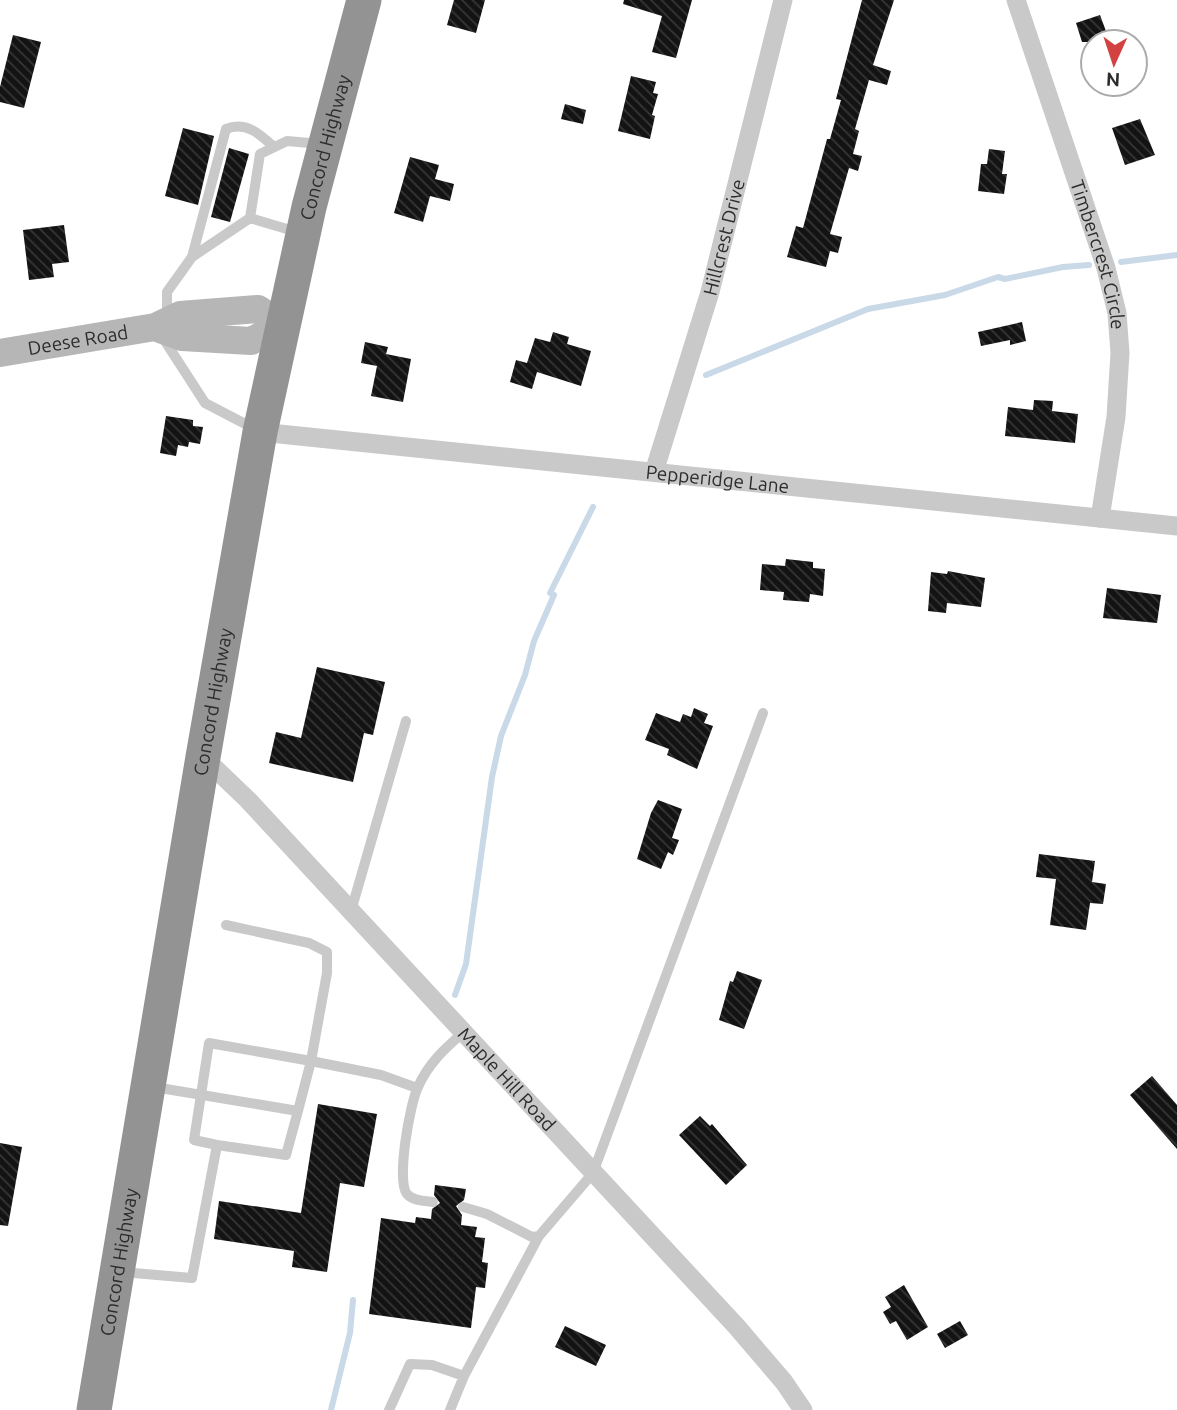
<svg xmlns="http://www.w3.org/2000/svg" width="1177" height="1410" viewBox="0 0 1177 1410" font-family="Ubuntu,sans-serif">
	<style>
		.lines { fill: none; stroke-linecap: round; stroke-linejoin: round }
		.stream { stroke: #c9d9e7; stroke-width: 6 }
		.building { fill: url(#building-back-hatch) }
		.lane { stroke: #c9c9c9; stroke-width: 10 }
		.street { stroke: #c9c9c9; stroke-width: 19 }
		.secondary { stroke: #b6b6b6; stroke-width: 28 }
		.highway { stroke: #939393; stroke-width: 35 }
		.labels { text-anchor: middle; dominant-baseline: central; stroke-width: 7; stroke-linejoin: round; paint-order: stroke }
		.street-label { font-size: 19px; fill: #2c2c2c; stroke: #fff }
	</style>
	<defs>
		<pattern id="building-back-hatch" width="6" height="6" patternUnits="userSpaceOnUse" patternTransform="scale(1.75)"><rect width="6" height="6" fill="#131313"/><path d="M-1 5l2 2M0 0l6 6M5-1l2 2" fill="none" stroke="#363636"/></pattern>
	</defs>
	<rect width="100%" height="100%" fill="#fff"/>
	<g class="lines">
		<!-- stream -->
		<path class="stream" d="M 1121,262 L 1177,255
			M 706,375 L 868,309 L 945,295 L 998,277 L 1005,279 L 1063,267 L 1089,265
			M 455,995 L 466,964 L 492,777 L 501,736 L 525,675 L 534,641 L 554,595 L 550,593 L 593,507
			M 331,1410 L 350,1333 L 353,1300"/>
	</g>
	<!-- building -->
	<path class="building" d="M 454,0 L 485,0 L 476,33 L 447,25 Z
		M 624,0 L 692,0 L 676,58 L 652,52 L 662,16 L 623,4 Z
		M 862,0 L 894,0 L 873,65 L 891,71 L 887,85 L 869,80 L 855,129 L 859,131 L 853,154 L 862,156 L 858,171 L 849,168 L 830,234 L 842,237 L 838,253 L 830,251 L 826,267 L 787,257 L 796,226 L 803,228 L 827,139 L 830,139 L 841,100 L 836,99 Z
		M 1100,15 L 1110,42 L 1082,42 L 1076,23 Z
		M 13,35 L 41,42 L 24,108 L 0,102 L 0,87 Z
		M 631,76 L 656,82 L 653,93 L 658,94 L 652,115 L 655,116 L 650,139 L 618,131 Z
		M 565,104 L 586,110 L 583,124 L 561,119 Z
		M 1140,119 L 1155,155 L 1125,165 L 1112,128 Z
		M 183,128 L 214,136 L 198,205 L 165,196 Z
		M 229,148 L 249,154 L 230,222 L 211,217 Z
		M 989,149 L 1005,151 L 1002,174 L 1007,174 L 1004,194 L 978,191 L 981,164 L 987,164 Z
		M 410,157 L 439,165 L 435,179 L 454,184 L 450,201 L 430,196 L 423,222 L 394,213 Z
		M 64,225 L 69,262 L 52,264 L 54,277 L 29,280 L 23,230 Z
		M 1022,322 L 1026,341 L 1010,345 L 1010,340 L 981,346 L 978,332 Z
		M 553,332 L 569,337 L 567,344 L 591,351 L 581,386 L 537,372 L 532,389 L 510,382 L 516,360 L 527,363 L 535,338 L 550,342 Z
		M 365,342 L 388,347 L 386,354 L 411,359 L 403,402 L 371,396 L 377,366 L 361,363 Z
		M 1034,400 L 1053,401 L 1052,411 L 1078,414 L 1075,443 L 1005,436 L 1008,407 L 1033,410 Z
		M 166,416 L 193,420 L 193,426 L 203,427 L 200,444 L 189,442 L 188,447 L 178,445 L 176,456 L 160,453 Z
		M 786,559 L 813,562 L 813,568 L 825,569 L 823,596 L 810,594 L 809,602 L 783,600 L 784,592 L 760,590 L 762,564 L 785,566 Z
		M 948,571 L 985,578 L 981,607 L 947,603 L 946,613 L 928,611 L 931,572 L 947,574 Z
		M 1107,588 L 1161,595 L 1157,623 L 1103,618 Z
		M 317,667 L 385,682 L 373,735 L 364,733 L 353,782 L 269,763 L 276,732 L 301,738 Z
		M 694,708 L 708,714 L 704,723 L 713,726 L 697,769 L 667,755 L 669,749 L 645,740 L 656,713 L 680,722 L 683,714 L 691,717 Z
		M 658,800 L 682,809 L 672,838 L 679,840 L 673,855 L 668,852 L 661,869 L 637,859 L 651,813 Z
		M 1039,854 L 1095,861 L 1092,882 L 1106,884 L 1103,904 L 1090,903 L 1086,930 L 1050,925 L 1056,879 L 1036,877 Z
		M 737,971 L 762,980 L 744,1029 L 719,1020 L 730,981 L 733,982 Z
		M 1152,1076 L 1177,1105 L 1177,1149 L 1130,1095 Z
		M 318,1104 L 377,1114 L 364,1187 L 340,1183 L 327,1272 L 292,1267 L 294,1251 L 214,1239 L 219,1201 L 301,1213 Z
		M 700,1116 L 710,1126 L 712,1124 L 747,1165 L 726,1185 L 679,1135 Z
		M 0,1143 L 22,1147 L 8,1226 L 0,1225 Z
		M 435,1185 L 466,1189 L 464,1200 L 456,1206 L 462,1215 L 461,1225 L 477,1227 L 475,1237 L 485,1238 L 482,1262 L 488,1263 L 485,1288 L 476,1287 L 471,1328 L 369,1314 L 381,1218 L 415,1223 L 416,1217 L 431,1219 L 432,1209 L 440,1203 L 434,1195 Z
		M 904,1285 L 928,1327 L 907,1340 L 896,1321 L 890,1324 L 883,1312 L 891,1307 L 885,1297 Z
		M 960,1321 L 968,1335 L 945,1348 L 937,1334 Z
		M 565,1326 L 606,1345 L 596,1366 L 555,1347 Z"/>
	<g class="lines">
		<!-- lane -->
		<path class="lane" d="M 297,232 L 250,218 L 260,154 L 287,141 L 321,144
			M 192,257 L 226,129 C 246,121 260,134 274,147
			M 167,318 L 167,292 L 192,257 L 250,218
			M 163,338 L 205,403 L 253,428
			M 351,911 L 406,721
			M 154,1087 L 298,1111 L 311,1061 L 381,1075 L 417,1088
			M 217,1145 L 286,1155 L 298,1111
			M 433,1202 C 425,1201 413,1201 407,1194 C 396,1181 410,1103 418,1087 C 428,1064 445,1048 464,1032
			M 463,1207 L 487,1214 L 532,1237 L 539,1236 L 593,1173 L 763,713
			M 122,1272 L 192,1278 L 217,1145 L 194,1140 L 209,1043 L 311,1061 L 327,973 L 327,952 L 309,943 L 226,925
			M 389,1410 L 410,1364 L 432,1365 L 464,1376
			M 450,1410 L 464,1376 L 539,1236"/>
		<!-- street -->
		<g class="street">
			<path id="s1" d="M 1016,0 L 1106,268 L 1117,313 L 1120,353 L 1116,417 L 1100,518"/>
			<path id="s2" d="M 260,432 L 1177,526"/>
			<path id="s3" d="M 654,472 L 710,292 L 783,0"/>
			<path id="s4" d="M 203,757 L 248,800 L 737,1327 L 784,1382 L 803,1410"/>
		</g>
		<!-- secondary -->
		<path class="secondary" id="s5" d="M 0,353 L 155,327 L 180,315 L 258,309 L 282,325 L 251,341 L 182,337 L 155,327"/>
		<!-- highway -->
		<path class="highway" id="s6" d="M 94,1410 L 203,757 L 260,432 L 309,207 L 364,0"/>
	</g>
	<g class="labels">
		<!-- street labels -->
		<g class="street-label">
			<text stroke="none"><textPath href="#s6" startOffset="1284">Concord Highway</textPath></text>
			<text stroke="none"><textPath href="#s3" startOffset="245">Hillcrest Drive</textPath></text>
			<text stroke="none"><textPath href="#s1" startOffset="268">Timbercrest Circle</textPath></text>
			<text stroke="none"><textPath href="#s5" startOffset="79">Deese Road</textPath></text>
			<text stroke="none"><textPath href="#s2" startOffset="460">Pepperidge Lane</textPath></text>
			<text stroke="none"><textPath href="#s6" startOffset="718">Concord Highway</textPath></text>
			<text stroke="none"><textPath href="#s4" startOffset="443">Maple Hill Road</textPath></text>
			<text stroke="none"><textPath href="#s6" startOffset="150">Concord Highway</textPath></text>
		</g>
	</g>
	<!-- north arrow -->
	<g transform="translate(1114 63) rotate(183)"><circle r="33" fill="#ffffff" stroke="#ababab" stroke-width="2"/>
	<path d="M0-5L12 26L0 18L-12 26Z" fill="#d14241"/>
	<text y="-10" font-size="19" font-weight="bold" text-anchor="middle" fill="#2c2c2c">N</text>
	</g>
</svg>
